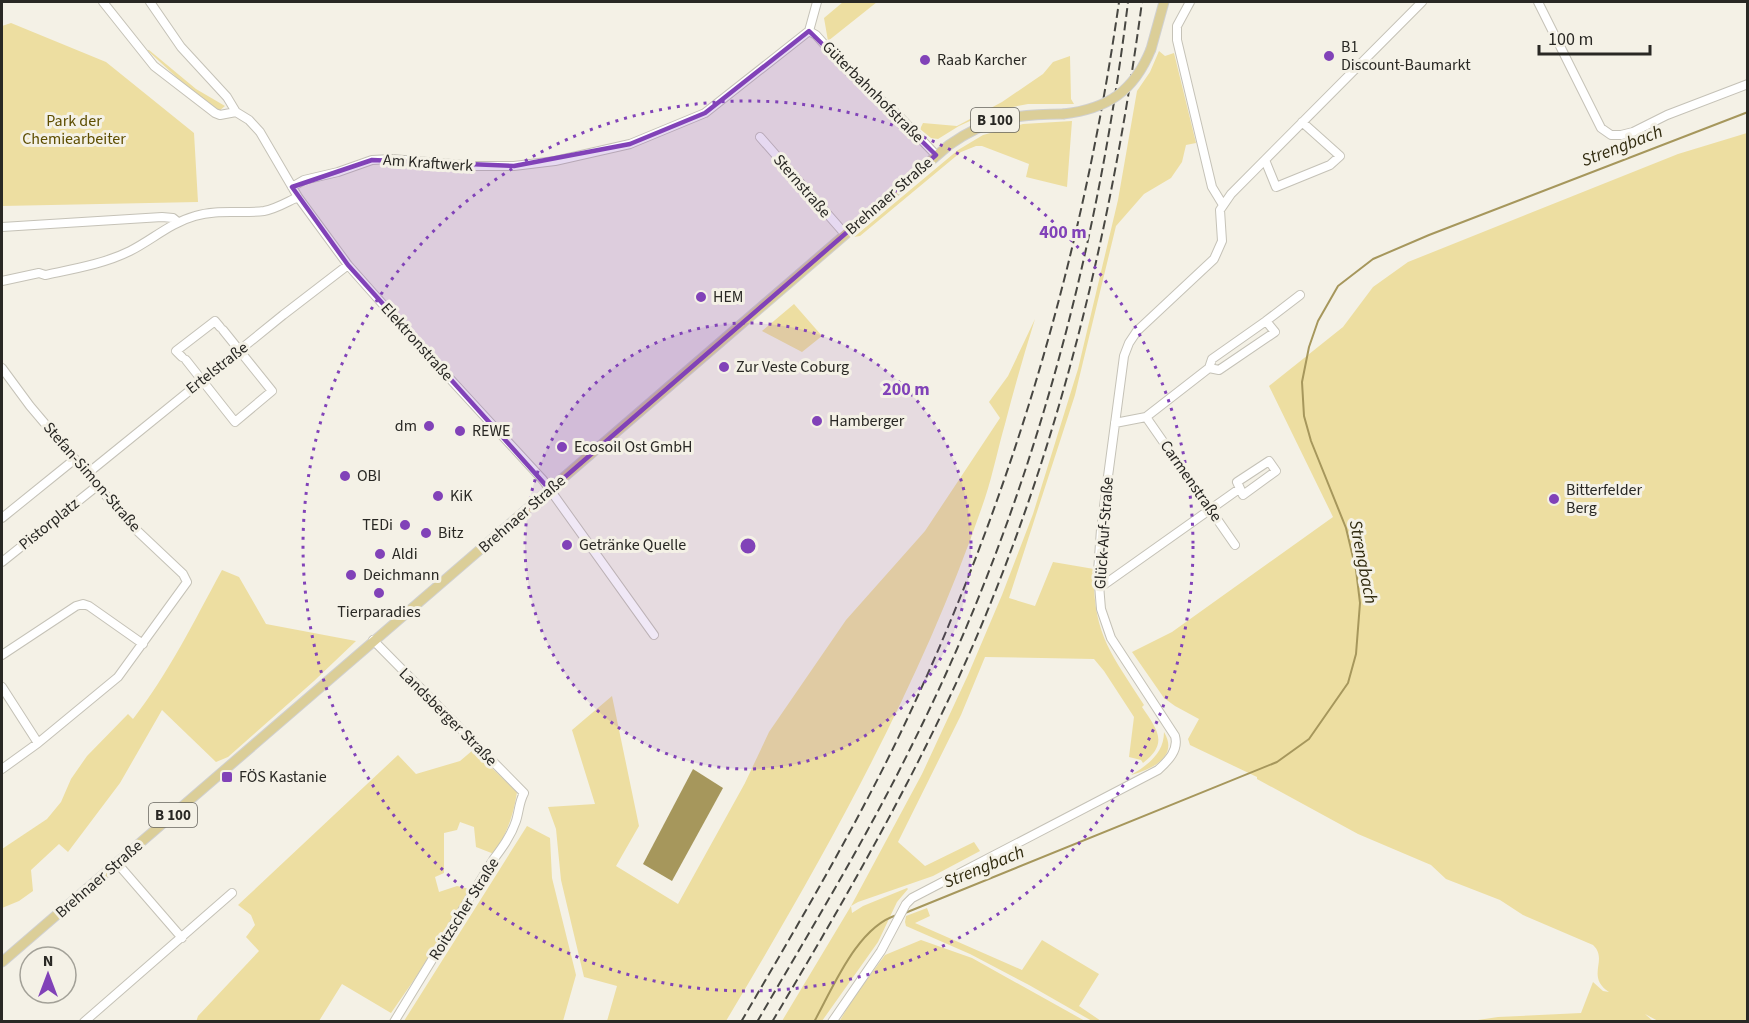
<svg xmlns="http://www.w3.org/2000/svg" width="1749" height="1023" viewBox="0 0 1749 1023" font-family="'Source Sans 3',sans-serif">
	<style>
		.green { fill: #eddea1 }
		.water { fill: #a6975c }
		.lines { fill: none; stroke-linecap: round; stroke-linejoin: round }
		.stream { stroke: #a6975c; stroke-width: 2 }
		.minor-casing { stroke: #c5c2b7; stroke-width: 10 }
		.major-casing { stroke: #d0d0cf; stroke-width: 11 }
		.minor { stroke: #fff; stroke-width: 8 }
		.major { stroke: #dbce98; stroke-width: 9 }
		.rail { stroke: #484742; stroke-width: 2; stroke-dasharray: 9 4.5; stroke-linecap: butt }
		.major-bridge-casing { stroke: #d0d0cf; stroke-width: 11; stroke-linecap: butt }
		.major-bridge { stroke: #dbce98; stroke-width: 9 }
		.marked { fill: #8142b8; fill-opacity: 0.2; stroke: #8142b8; stroke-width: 4.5; stroke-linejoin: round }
		.ring { fill: none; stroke: #8142b8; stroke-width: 3; stroke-dasharray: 3 6 }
		.poi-dot { fill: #8142b8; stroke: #f4f1e6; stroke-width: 2 }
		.labels { text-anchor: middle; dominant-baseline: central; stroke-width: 6; stroke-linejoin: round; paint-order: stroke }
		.shield { fill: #f4f1e6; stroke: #66645e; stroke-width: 1.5 }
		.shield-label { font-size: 15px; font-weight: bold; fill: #292824 }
		.poi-label { font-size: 16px; fill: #292824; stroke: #f4f1e6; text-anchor: start }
		.street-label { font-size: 16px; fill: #292824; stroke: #f4f1e6 }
		.park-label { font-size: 16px; fill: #5d4d00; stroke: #f4f1e6 }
		.water-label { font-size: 18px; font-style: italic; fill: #322c10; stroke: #f4f1e6 }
		.centre { fill: #8142b8; stroke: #f4f1e6; stroke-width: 3 }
		.ring-label { font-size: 18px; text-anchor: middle; font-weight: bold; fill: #8142b8; stroke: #f4f1e6; stroke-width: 6; stroke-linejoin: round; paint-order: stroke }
	</style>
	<rect width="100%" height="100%" fill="#f4f1e6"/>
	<!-- green -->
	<path class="green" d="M 843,2 L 877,2 L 828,41 L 824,18 Z
		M 11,23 L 106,62 L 194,133 L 198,202 L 2,206 L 2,26 Z
		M 147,50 L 149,50 L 196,89 L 225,106 L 219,111 L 185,85 Z
		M 1159,51 L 1165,56 L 1174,53 L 1196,143 L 1186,145 L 1182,162 L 1171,178 L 1144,194 L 1116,226 L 1075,395 L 1009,598 L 1035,606 L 1053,562 L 1094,569 C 1092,633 1111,653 1144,705 L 1142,707 C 1156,728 1170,743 1143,763 L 1141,760 L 1129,757 L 1134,717 L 1104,671 L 1094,659 L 985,657 L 961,715 L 898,842 L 925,866 L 974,842 L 980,851 L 933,876 L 858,902 L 851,906 L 852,913 L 863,906 L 907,888 L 908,889 L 897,902 L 878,942 L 822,1021 L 782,1021 L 851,906 L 922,774 L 968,675 L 1002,595 L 1033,514 L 1078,369 L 1118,200 L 1137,91 L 1150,72 Z
		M 1070,56 L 1071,99 L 1074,104 L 1028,104 L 992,111 L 959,126 L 938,139 L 931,138 L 920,129 L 923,123 L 957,126 L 1002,102 L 1043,74 L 1053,62 Z
		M 1072,121 L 1067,187 L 1026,177 L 1029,164 L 982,146 L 976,146 L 961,152 L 860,236 L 854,237 L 958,150 L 983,135 L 1023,124 Z
		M 1747,133 L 1747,1021 L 1658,1021 L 1645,1014 L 1653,1021 L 1471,1021 L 1498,1017 L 1581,1013 L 1593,982 L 1603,991 L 1609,992 C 1585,976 1609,960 1593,945 L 1523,915 L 1500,900 L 1446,879 L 1431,865 L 1358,834 L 1257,779 L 1257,777 L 1190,745 L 1188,739 L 1199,719 L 1175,706 L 1164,698 L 1132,652 L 1172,632 L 1333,517 L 1269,386 L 1343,327 L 1373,287 L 1408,262 L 1678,154 Z
		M 794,304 L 822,336 L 802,352 L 762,331 Z
		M 1035,319 C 1024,354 1014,389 1005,424 C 998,448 993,474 985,498 C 923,682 825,855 726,1021 L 607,1021 L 617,986 L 584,977 L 561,880 L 556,829 L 548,807 L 595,804 L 572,730 L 612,696 L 639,826 L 616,866 L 678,904 L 745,783 L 769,732 L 846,620 L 925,531 L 1000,418 L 989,402 L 1008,376 Z
		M 222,570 L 239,577 L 266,624 L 356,641 L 314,681 L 228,757 L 216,762 L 162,710 L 120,783 L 68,852 L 59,844 L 31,870 L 33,891 L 19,901 L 2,908 L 2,849 L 47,819 L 61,802 L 71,779 L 87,756 L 128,714 L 133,719 C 169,673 194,621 222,570 Z
		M 1164,732 C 1179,757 1152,769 1131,775 C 1148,765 1164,753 1164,732 Z
		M 473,750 L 517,792 C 513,817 507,833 494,854 L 476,847 L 474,827 L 460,822 L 457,830 L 444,833 L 444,873 L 435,877 L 439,892 L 457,886 L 470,889 L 416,977 L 391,1013 L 342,984 L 319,1021 L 196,1022 L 198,1016 L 259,951 L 246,937 L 255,925 L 251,915 L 238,905 L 398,755 L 416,774 L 460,761 Z
		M 527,826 L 550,838 L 552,878 L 576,975 L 563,1021 L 404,1021 Z
		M 927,908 L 930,916 L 915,923 L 1022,970 L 1042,940 L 1099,974 L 1079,1006 L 1101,1021 L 1092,1021 L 1029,985 L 970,954 L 906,926 L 905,922 L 906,916 Z
		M 921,940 L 972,958 L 1085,1021 L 839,1022 L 852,1000 L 885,955 Z"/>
	<!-- water -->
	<path class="water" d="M 693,769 L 723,788 L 672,881 L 643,864 Z"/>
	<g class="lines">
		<!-- stream -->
		<path class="stream" d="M 905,913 L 1277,762 L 1309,739 L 1348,683 L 1356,654 L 1360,603 L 1356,570 L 1346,528 L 1311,441 L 1304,416 L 1302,382 L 1309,347 L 1318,321 L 1338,286 L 1373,259 L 1429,235 L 1748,112
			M 814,1022 C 833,988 857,927 897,915"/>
		<defs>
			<path id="minor" d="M 103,2 L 154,66 L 215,113 L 220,115 L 236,112 L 249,120 L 260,132 L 298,197 L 348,265 L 419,345 L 543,480 L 654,635
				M 150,2 L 181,47 L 227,97 L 236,112
				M 1190,2 L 1177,26 L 1177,40 L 1212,187 L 1223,205
				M 1538,2 L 1601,128 L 1611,135 L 1621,135 L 1633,132 L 1667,115 L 1748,84
				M 809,31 L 816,35 L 847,70 L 897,114 L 936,155
				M 809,31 L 817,2
				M 760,137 L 845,234
				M 1265,160 L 1276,187 L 1330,165 L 1340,156 L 1302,122
				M 292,187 L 304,180 L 338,172 L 372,160 L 392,159 L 475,166 L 514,166 L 555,161 L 630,144 L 705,113 L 809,31
				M 2,227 L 162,217 L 173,218 L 178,222
				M 2,281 L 39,273 L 45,275 C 73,269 104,264 130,251 C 152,240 170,223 195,216 C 217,209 241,214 264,211 C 276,209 287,202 298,197
				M 1266,321 L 1300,295
				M 182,357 L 176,351 L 215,321 L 220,327
				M 186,360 L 235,422 L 272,391 L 223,330
				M 2,368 L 30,406 L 130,524 L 183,574 L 187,582 L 118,677 L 38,743 L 2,769
				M 1146,417 L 1235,545
				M 1115,423 L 1146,417 L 1209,368 L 1212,359 L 1266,321 L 1275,332 L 1219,370 L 1209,368
				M 1269,461 L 1276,471 L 1243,495 L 1237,482 Z
				M 88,473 L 283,315 L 348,265
				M 2,518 L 75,459
				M 2,562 L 97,486
				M 1099,585 L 1105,584 L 1239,489
				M 373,640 L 524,793 C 519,802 519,812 516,821 C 511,836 502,848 493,860 L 394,1022
				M 2,655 L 76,606 L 83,604 L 89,606 L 143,644
				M 2,687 L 38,743
				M 117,863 L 182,938
				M 84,1022 L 232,893
				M 832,1022 L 881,951 L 906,904 L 912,898 L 1158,770 C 1168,761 1179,750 1175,736 L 1111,638 L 1101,609 L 1100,597 L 1098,572 L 1101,529 L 1124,356 L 1129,343 L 1137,331 L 1214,259 L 1222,241 L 1220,210 L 1231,194 L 1422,2"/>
			<path id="major" d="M 1151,49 L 1164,2
				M 2,962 L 949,145 C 987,118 1017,114 1063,114"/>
		</defs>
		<!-- minor casing -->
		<use href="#minor" class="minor-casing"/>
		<!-- major casing -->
		<use href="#major" class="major-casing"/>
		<!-- minor -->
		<use href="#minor" class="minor"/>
		<!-- major -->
		<use href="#major" class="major"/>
		<!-- rail -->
		<path class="rail" d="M 741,1022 C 797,926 853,832 901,732 C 1011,501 1083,255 1119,2
			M 757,1022 C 811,929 866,839 913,743 C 1029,511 1097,259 1128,2
			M 772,1022 C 839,910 904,797 958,679 C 1056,464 1111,235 1142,2"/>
		<defs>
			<path id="major-bridge" d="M 1063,114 C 1108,109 1134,91 1151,49"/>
		</defs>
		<!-- major-bridge casing -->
		<use href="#major-bridge" class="major-bridge-casing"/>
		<!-- major-bridge -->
		<use href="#major-bridge" class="major-bridge"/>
	</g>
	<!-- marked area -->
	<path class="marked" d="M 809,31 L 936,155 L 550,490 L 348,265 L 292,187 L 372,160 L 514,166 L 630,144 L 705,113 Z"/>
	<!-- distance rings -->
	<circle cx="748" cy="546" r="223" fill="#8142b8" fill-opacity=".12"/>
	<g class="ring">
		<circle cx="748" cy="546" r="223"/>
		<circle cx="748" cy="546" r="445"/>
	</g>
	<!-- markers -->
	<g class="poi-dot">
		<circle cx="1329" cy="56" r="6"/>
		<circle cx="925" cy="60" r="6"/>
		<circle cx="701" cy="297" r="6"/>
		<circle cx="724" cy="367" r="6"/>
		<circle cx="817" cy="421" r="6"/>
		<circle cx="429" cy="426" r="6"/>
		<circle cx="460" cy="431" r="6"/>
		<circle cx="562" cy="447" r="6"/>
		<circle cx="345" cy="476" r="6"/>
		<circle cx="438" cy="496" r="6"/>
		<circle cx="1554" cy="499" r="6"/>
		<circle cx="405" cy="525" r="6"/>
		<circle cx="426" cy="533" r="6"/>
		<circle cx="567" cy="545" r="6"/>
		<circle cx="380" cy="554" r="6"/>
		<circle cx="351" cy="575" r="6"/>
		<circle cx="379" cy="593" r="6"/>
		<rect x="221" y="771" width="12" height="12" rx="3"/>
	</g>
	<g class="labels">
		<!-- shield labels -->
		<g class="shield">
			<rect x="971" y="108" width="48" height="24" rx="4.5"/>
			<rect x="149" y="803" width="48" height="24" rx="4.5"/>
		</g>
		<g class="shield-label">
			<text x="995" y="120">B 100</text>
			<text x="173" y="815">B 100</text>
		</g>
		<!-- poi labels -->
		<g class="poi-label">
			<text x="1341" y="47">B1<tspan x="1341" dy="18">Discount-Baumarkt</tspan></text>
			<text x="937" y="60">Raab Karcher</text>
			<text x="713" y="297">HEM</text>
			<text x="736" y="367">Zur Veste Coburg</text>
			<text x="829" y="421">Hamberger</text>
			<text x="417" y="426" text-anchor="end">dm</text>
			<text x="472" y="431">REWE</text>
			<text x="574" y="447">Ecosoil Ost GmbH</text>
			<text x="357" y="476">OBI</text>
			<text x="1566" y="490">Bitterfelder<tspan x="1566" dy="18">Berg</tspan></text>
			<text x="450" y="496">KiK</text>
			<text x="393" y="525" text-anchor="end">TEDi</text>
			<text x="438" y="533">Bitz</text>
			<text x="579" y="545">Getränke Quelle</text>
			<text x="392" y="554">Aldi</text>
			<text x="363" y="575">Deichmann</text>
			<text x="379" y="612" text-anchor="middle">Tierparadies</text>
			<text x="239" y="777">FÖS Kastanie</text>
		</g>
		<!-- street labels -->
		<g class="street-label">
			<text transform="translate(873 92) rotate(45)">Güterbahnhofstraße</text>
			<text transform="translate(428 163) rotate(4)">Am Kraftwerk</text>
			<text transform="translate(802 186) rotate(49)">Sternstraße</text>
			<text transform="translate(889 196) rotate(-41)">Brehnaer Straße</text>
			<text transform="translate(417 342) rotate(48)">Elektronstraße</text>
			<text transform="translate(217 368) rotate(-38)">Ertelstraße</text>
			<text transform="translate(92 477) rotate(49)">Stefan-Simon-Straße</text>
			<text transform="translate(1191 481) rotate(55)">Carmenstraße</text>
			<text transform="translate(522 514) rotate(-41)">Brehnaer Straße</text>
			<text transform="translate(49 524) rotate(-39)">Pistorplatz</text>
			<text transform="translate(1104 533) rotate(-86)">Glück-Auf-Straße</text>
			<text transform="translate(448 717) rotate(45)">Landsberger Straße</text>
			<text transform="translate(99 879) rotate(-41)">Brehnaer Straße</text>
			<text transform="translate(464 909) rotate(-58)">Roitzscher Straße</text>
		</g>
		<!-- park labels -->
		<g class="park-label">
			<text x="74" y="121">Park der<tspan x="74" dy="18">Chemiearbeiter</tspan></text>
		</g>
		<!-- water labels -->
		<g class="water-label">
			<text transform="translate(1622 146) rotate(-21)">Strengbach</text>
			<text transform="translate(1363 562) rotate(79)">Strengbach</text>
			<text transform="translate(984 867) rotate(-22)">Strengbach</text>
		</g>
	</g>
	<circle cx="748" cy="546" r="9" class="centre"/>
	<g class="ring-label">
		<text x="1063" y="238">400 m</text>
		<text x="906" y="395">200 m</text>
	</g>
	<!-- border -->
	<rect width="1749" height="1023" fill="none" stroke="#292824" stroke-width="6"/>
	<!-- north arrow -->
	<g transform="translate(48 975)"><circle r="28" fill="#f4f1e6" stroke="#a3a198" stroke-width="1.5"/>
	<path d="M0-4.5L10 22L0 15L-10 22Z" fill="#8142b8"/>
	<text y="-9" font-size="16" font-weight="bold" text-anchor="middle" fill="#292824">N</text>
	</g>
	<!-- scale -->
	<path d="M1539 45v9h111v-9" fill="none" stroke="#292824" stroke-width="3"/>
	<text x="1548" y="45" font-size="18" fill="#292824" stroke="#f4f1e6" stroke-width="4.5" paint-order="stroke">100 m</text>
</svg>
